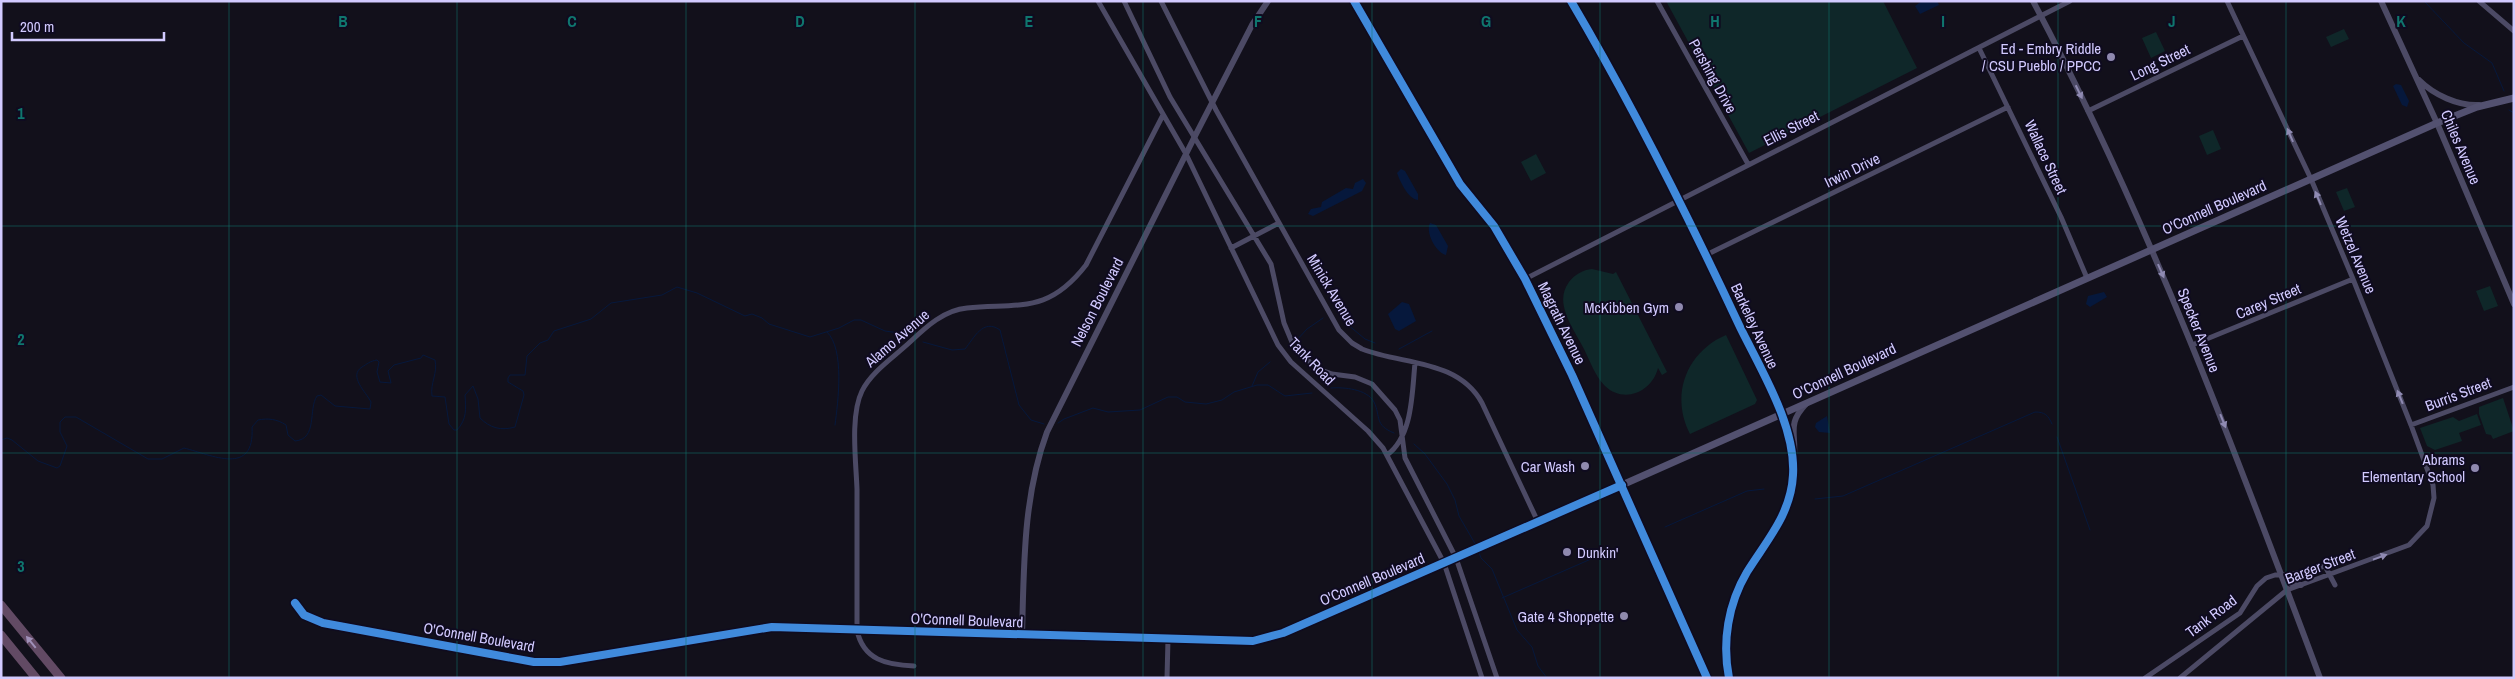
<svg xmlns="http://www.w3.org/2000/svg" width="2515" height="679" viewBox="0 0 2515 679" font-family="'Archivo Narrow',sans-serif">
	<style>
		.green { fill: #0f2729 }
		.water { fill: #06183c }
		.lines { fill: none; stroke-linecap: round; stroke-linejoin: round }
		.stream { stroke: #06183c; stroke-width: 1 }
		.minor { stroke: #4c4a65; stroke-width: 5 }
		.tertiary { stroke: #4c4a65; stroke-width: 6 }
		.secondary { stroke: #535170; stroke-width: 7 }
		.motorway { stroke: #624a64; stroke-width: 9 }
		.cycleway-casing { stroke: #0f0b20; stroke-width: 11 }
		.cycleway { stroke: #408adc; stroke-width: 8 }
		.oneway { fill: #8f8ab2 }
		.oneway2 { fill: #a090b9 }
		.grid { fill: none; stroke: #0f766e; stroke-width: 1; stroke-opacity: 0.55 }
		.poi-dot { fill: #8f89af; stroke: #0f0b20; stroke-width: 2 }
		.labels { text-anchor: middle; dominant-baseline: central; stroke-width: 4; stroke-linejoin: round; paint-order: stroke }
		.poi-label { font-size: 15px; fill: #d2caff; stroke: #0f0b20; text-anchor: end }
		.street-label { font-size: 15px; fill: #d2caff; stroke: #0f0b20 }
		.grid-label { font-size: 16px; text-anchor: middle; font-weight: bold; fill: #0f766e; stroke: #0f0b20; stroke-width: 4; stroke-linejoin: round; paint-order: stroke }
	</style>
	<rect width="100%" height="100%" fill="#12101b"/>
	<!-- green -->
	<path class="green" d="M 1666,1 L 1883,1 L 1917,68 L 1749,153 Z
		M 2344,29 L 2349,39 L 2331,47 L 2326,37 Z
		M 2156,32 L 2165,51 L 2151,58 L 2142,38 Z
		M 2213,130 L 2221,149 L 2207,155 L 2199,136 Z
		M 1536,154 L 1546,173 L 1531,181 L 1521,162 Z
		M 2347,188 L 2355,207 L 2344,211 L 2336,192 Z
		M 1592,269 L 1613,274 L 1616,272 L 1667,372 L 1662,375 L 1658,368 C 1652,392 1624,404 1605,386 C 1595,376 1590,361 1584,349 C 1574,329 1553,303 1569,282 C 1575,274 1583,270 1592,269 Z
		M 2490,286 L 2498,306 L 2484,311 L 2476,291 Z
		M 1726,335 L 1757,400 L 1755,404 L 1690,434 C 1670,396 1686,352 1726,335 Z
		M 2503,398 L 2514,431 L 2493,439 L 2491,435 L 2486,434 L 2479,414 L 2479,407 Z
		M 2477,414 L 2481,425 L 2459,433 L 2462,441 L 2435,450 L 2427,446 L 2420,428 L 2453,417 L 2459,421 Z"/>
	<!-- water -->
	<path class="water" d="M 1922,1 L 1937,1 L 1939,5 L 1920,14 L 1915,6 Z
		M 2396,84 L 2401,85 L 2409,101 L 2407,107 L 2402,105 L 2393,86 Z
		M 1401,169 L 1405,171 L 1418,194 L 1418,200 C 1408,199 1400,181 1397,173 Z
		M 1363,179 L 1366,183 L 1362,191 L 1313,216 L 1308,214 L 1311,209 L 1321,207 L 1322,202 L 1346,188 L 1353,189 L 1355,183 Z
		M 1430,223 L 1436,225 L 1448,246 L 1446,255 C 1436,253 1425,232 1430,223 Z
		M 2104,292 L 2107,297 L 2090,307 L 2086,304 L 2088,296 Z
		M 1402,302 L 1409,304 L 1416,321 L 1399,331 L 1395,329 L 1388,314 Z
		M 1827,416 L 1830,433 L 1819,432 L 1815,427 L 1816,423 Z"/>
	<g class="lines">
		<!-- stream -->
		<path class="stream" d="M 2424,1 L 2464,43 L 2492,63 L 2504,91
			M 2509,110 L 2514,113
			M 1341,319 L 1365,339 L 1375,343
			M 827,332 C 845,349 838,402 835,425
			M 923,342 L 952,350 L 965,349 C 974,338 983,318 1000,330 L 1019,405 L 1031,420 L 1044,424
			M 1295,342 L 1307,329 L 1323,318
			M 1399,349 L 1432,331
			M 1252,386 L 1258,372 L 1270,362
			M 1331,388 C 1344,387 1367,389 1374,402 C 1381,417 1374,425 1394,433
			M 1058,423 L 1064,419 L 1093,408 L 1108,412 L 1140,410 L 1168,397 L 1177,397 L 1185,402 L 1206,404 L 1222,400 L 1234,392 L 1257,385 L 1268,385 L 1285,396 L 1312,393
			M 2057,437 L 2090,530
			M 1,440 L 7,438 L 12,440 L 38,461 L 57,468 L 60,466 L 67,446 L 60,432 L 60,422 L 65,417 L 76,417 L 148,459 L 162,459 L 184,448 C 212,455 255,477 252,427 L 258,420 C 268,418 277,419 286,425 L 288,435 L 295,441 C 318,439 308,409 317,396 L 321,395 L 335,406 L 370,409 L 371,402 C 366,392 348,376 362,367 C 367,364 370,361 377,360 L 379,362 L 377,372 L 380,382 L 391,383 L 388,371 L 394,365 L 421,358 L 423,355 L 435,360 C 438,373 430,383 432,396 L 445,397 L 449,424 L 454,430 L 457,430 C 467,419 466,409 465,395 L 473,386 L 478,399 L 480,418 C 490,428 501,431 515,427 L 524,395 L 523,391 L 508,382 L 508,378 L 510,375 L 525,375 L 527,356 L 540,343 L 548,340 L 554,331 L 591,319 L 611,303 L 662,295 L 677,287 L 697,293 L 745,316 L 752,314 L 762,318 L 769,324 L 810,337 L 839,328 L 854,320 L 861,320 L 885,331 L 906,334
			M 1414,444 L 1425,454 L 1447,484 L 1455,500 L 1459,516 L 1477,547
			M 1815,499 L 1843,496 L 2035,412 C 2045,412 2048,415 2052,424
			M 1665,527 L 1747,491 L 1764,489
			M 1478,550 L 1481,558 L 1492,569 L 1517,630 L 1532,647 L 1538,666 L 1547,678
			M 1502,598 L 1591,559"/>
		<!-- minor -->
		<path class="minor" d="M 1098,1 L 1186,154 L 1278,345 L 1291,362 L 1368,431 L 1383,448 L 1444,563 L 1482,678
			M 1124,1 L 1170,97 L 1271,264 L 1284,323 L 1294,347 L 1316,368 L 1332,374 L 1355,377 L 1372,384 L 1395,410 L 1400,420 L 1405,458 L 1456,558 L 1497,678
			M 1161,1 L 1216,110 L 1339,330 L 1352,343 L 1362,349 C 1402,365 1458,359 1482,403 L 1538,522
			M 1657,1 L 1748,164
			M 2479,1 L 2514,31
			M 1979,48 L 2061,217 L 2087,278
			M 2088,111 L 2243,36
			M 1231,248 L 1279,223
			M 1706,255 L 2008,107
			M 1525,279 L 2070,1
			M 2192,345 L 2353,279
			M 2411,425 L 2514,387
			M 1387,455 C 1413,436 1412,392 1415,363
			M 295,603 L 304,615 L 323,623 L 534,662 L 560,662 L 772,627 L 1022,635
			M 914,666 C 887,665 863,660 857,630 C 857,583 857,536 857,489 C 856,462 850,415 862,391 C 871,372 894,357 910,342 C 926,327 944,310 967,308 C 1020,303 1048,314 1086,265 L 1163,115
			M 1167,678 L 1168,639
			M 2145,678 L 2240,613 L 2257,586 L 2266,578 L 2275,575 L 2290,575 L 2325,566 L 2335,585
			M 2180,678 L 2287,590 L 2409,545 L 2427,526 L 2434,498 L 2433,485 L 2411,425 L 2353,279 L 2311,179 L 2227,1"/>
		<!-- tertiary -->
		<path class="tertiary" d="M 1268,1 L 1252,25 L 1194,138 L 1047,432 C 1023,497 1024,566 1022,635 L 1245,641 L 1263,639 L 1283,633 L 1622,485
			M 2033,1 C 2148,218 2234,448 2320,678
			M 2381,1 L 2437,123 L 2514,304
			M 2419,80 C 2434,95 2458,106 2479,105
			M 1794,456 C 1796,432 1787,424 1806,404
			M 2283,578 L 2290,583 L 2301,585"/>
		<!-- secondary -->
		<path class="secondary" d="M 1354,1 L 1460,184 L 1494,226 L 1525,279 L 1572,375 L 1707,678
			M 1571,1 C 1633,106 1688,216 1740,327 C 1761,370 1796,426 1793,475 C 1791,514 1767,540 1747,572 C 1728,604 1722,642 1729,678
			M 1622,485 L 2437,123 L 2477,107 L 2514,98"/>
		<!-- motorway -->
		<path class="motorway" d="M 1,605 L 61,678
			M 1,635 L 36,678"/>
		<defs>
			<path id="cycleway" d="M 1354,1 L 1460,184 L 1494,226 L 1525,279 L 1572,375 L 1707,678
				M 1571,1 C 1633,106 1688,216 1740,327 C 1761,370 1796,426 1793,475 C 1791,514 1767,540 1747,572 C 1728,604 1722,642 1729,678
				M 295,603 L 304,615 L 323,623 L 534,662 L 560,662 L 772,627 L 1253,641 L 1283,633 L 1622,485"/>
		</defs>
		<!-- cycleway casing -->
		<use href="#cycleway" class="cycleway-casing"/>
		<!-- cycleway -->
		<use href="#cycleway" class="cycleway"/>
	</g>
	<!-- one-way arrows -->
	<defs><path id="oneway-solid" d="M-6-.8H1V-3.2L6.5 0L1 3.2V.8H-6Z" transform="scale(1.25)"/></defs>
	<g class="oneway">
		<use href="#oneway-solid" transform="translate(2079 92) rotate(64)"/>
		<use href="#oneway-solid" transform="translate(2290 135) rotate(-114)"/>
		<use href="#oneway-solid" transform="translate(2318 198) rotate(-113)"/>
		<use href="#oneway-solid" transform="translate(2161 271) rotate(66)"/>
		<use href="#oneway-solid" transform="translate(2400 397) rotate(-112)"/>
		<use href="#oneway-solid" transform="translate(2223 421) rotate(68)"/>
		<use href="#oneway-solid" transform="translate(2380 557) rotate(-20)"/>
	</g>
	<use class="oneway2" href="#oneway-solid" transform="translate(31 642) rotate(-129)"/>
	<!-- grid -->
	<path class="grid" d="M 229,1 L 229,678M 457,1 L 457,678M 686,1 L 686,678M 915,1 L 915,678M 1143,1 L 1143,678M 1372,1 L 1372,678M 1600,1 L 1600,678M 1829,1 L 1829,678M 2058,1 L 2058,678M 2286,1 L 2286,678M 1,226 L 2514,226M 1,453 L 2514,453"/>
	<!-- markers -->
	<g class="poi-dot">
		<circle cx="2111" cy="57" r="5"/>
		<circle cx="1679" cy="307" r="5"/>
		<circle cx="1585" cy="466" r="5"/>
		<circle cx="2475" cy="468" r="5"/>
		<circle cx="1567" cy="552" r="5"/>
		<circle cx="1624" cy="616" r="5"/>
	</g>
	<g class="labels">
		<!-- poi labels -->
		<g class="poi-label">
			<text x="2101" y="48">Ed - Embry Riddle<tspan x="2101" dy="17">/ CSU Pueblo / PPCC</tspan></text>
			<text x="1669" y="307">McKibben Gym</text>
			<text x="2465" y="459">Abrams<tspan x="2465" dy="17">Elementary School</tspan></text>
			<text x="1575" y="466">Car Wash</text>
			<text x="1577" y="552" text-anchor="start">Dunkin'</text>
			<text x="1614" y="616">Gate 4 Shoppette</text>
		</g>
		<!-- street labels -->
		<g class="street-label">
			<text transform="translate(2160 62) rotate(-26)">Long Street</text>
			<text transform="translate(1713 76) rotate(61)">Pershing Drive</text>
			<text transform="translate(1791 128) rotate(-27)">Ellis Street</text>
			<text transform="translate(2461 147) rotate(67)">Chiles Avenue</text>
			<text transform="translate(2046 157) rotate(65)">Wallace Street</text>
			<text transform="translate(1852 170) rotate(-26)">Irwin Drive</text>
			<text transform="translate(2214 207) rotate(-24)">O'Connell Boulevard</text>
			<text transform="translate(2356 255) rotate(67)">Wetzel Avenue</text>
			<text transform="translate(1332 290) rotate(59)">Minick Avenue</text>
			<text transform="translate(2268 301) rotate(-23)">Carey Street</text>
			<text transform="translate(1097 302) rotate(-63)">Nelson Boulevard</text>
			<text transform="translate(1562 323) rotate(64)">Magrath Avenue</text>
			<text transform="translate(1755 326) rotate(65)">Barkeley Avenue</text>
			<text transform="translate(2199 330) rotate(68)">Specker Avenue</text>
			<text transform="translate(897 338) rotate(-41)">Alamo Avenue</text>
			<text transform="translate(1312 361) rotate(46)">Tank Road</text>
			<text transform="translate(1844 371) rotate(-25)">O'Connell Boulevard</text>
			<text transform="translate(2458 394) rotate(-21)">Burris Street</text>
			<text transform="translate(2320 566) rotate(-21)">Barger Street</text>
			<text transform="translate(1372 579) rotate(-23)">O'Connell Boulevard</text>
			<text transform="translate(2211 616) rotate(-37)">Tank Road</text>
			<text transform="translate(967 620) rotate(2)">O'Connell Boulevard</text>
			<text transform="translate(479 637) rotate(10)">O'Connell Boulevard</text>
		</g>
	</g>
	<g class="grid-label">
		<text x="343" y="27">B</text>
		<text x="572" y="27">C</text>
		<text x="800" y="27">D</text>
		<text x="1029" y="27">E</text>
		<text x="1258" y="27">F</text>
		<text x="1486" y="27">G</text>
		<text x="1715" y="27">H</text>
		<text x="1943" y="27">I</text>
		<text x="2172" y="27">J</text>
		<text x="2401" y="27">K</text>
		<text x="21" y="119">1</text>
		<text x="21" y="345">2</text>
		<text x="21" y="572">3</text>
	</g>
	<!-- border -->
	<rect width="2515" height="679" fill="none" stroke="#d2caff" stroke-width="5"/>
	<!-- scale -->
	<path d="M12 32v8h152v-8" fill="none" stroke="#d2caff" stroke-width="2.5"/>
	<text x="20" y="32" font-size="15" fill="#d2caff" stroke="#0f0b20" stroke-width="4" paint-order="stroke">200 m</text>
</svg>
